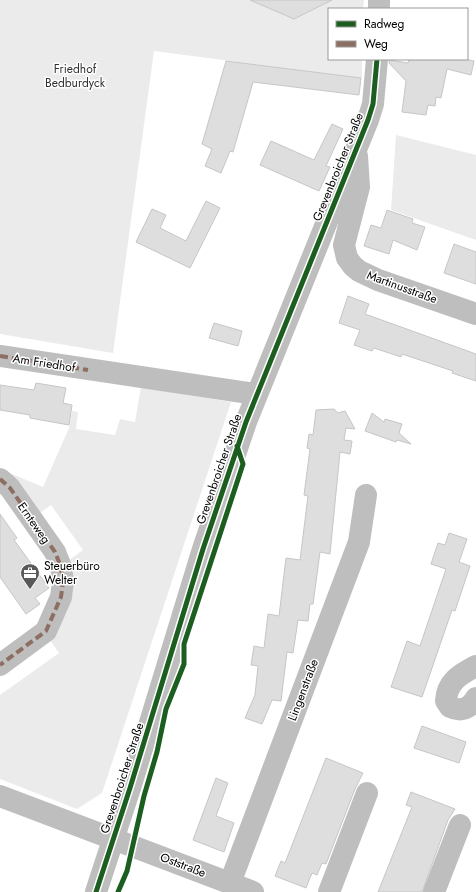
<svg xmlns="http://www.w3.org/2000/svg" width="476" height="892" viewBox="0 0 476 892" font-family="Jost,sans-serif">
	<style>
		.green { fill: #ebebeb }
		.building { fill: #dedede; stroke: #c6c6c6 }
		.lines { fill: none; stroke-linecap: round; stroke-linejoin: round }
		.minor { stroke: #bebebe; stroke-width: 22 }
		.quiet { stroke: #8d6e63; stroke-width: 4; stroke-dasharray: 8 4; stroke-linecap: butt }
		.cycleway-casing { stroke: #fff; stroke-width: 8 }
		.cycleway { stroke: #1b5e20; stroke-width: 5 }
		.labels { text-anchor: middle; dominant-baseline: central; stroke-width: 3; stroke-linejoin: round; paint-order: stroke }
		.park-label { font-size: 12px; fill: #313131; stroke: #fff }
		.street-label { font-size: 12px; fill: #000; stroke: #fff }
		.poi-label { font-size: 12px; fill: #000; stroke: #fff; text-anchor: start }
	</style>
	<rect width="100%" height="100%" fill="#fff"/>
	<!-- green -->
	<path class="green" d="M 0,0 L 364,0 L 363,9 L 329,9 L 329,59 L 362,59 L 362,78 L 154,51 L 113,353 L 0,334 Z
		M 396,135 L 476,155 L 476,240 L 391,210 Z
		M 141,387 L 231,402 L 102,793 L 77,809 L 0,779 L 0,695 L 59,653 L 50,640 L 54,637 L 73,593 L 69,560 L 83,550 L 51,505 L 37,515 L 7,472 L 43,487 L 69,428 L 72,411 L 78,412 L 76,429 L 115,435 L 120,419 L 135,422 Z"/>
	<!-- building -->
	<path class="building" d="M 250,0 L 332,0 L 294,19 Z
		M 409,59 L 464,59 L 474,61 L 471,75 L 447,69 L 441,98 L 436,97 L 435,106 L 428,105 L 426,115 L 402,112 L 406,81 L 389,63 L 389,60 L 408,63 Z
		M 226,61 L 361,78 L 359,95 L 253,82 L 233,152 L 230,151 L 221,173 L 205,166 L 212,149 L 202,144 Z
		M 332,124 L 343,129 L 326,166 L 330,167 L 319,191 L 260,165 L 271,141 L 314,160 Z
		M 206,201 L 220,208 L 190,268 L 136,242 L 152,209 L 166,215 L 160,228 L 186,241 Z
		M 387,210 L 413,219 L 412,223 L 425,227 L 417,250 L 393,240 L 389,254 L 364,246 L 371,225 L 381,228 Z
		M 454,244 L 476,252 L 476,284 L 444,273 Z
		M 348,296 L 369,304 L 365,314 L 476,354 L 476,381 L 452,373 L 453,371 L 402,354 L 401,357 L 374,348 L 372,351 L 354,345 L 360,330 L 339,323 Z
		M 214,323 L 242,331 L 238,346 L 209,338 Z
		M 36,383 L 66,388 L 63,403 L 72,405 L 69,425 L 30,418 L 30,415 L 0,410 L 0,385 L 34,390 Z
		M 334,409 L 338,413 L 345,411 L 355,429 L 346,428 L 344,440 L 352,441 L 350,454 L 340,452 L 330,554 L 320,552 L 313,604 L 310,604 L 308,621 L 298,620 L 293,653 L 287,652 L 281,701 L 272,700 L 262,724 L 245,718 L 255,695 L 258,666 L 251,665 L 254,646 L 264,648 L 268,614 L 279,616 L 286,558 L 300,560 L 308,496 L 304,495 L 310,449 L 307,448 L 309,434 L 313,435 L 316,410 Z
		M 372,413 L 384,422 L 385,419 L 402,424 L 399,433 L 411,444 L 397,440 L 396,442 L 365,431 Z
		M 0,514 L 17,538 L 14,540 L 49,588 L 35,598 L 40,604 L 26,614 L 0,577 Z
		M 449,533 L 467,539 L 459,562 L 470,566 L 455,611 L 452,610 L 422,697 L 391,687 L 407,641 L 420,646 L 446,569 L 431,564 L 438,543 L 445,545 Z
		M 422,726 L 466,742 L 459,763 L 414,748 Z
		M 326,758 L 363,773 L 355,789 L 326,864 L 322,863 L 317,875 L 312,873 L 306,888 L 275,876 L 281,861 L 285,863 Z
		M 216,778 L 228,783 L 216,816 L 234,823 L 224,852 L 193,840 Z
		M 411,792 L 455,809 L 448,820 L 422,892 L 378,892 L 412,807 L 406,805 Z"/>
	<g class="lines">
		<!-- minor -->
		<path class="minor" d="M 379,9 L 379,0
			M 357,156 L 359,187 L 344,245 L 347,258 L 353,266 L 359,271 L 378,280 L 476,314
			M 0,356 L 256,394
			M 0,479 L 10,488 L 55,552 L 61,567 L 63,582 L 61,597 L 46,631 L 0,665
			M 476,666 C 461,674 447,681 446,701 L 450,707 C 460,712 470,709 476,698
			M 0,796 L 253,892
			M 230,883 L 359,542 L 366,495
			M 96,892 L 130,788 L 203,549 L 246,422 L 368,120 L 373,104 L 377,59
			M 329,892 L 367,793
			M 434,892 L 460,825"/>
		<!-- quiet -->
		<path class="quiet" d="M 0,356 L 88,370
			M 0,479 L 10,488 L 55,552 L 61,567 L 63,582 L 61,597 L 46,631 L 0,665"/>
		<defs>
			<path id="cycleway" d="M 96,892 L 130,788 L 203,549 L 246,422 L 368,120 L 373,104 L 377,59
				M 118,892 L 127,871 L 144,796 L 157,752 L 166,709 L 184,664 L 184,644 L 243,464 L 237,446"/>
		</defs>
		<!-- cycleway casing -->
		<use href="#cycleway" class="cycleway-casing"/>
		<!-- cycleway -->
		<use href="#cycleway" class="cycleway"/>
	</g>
	<!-- icons -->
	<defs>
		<symbol id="office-pin" viewBox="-11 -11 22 30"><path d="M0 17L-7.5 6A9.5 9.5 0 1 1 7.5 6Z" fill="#595959" stroke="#fff"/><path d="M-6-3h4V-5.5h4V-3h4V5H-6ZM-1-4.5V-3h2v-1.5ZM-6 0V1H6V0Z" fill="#fff"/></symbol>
	</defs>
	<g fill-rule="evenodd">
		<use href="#office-pin" x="19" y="562" width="22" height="30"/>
	</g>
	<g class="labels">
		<!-- park labels -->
		<g class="park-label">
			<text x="75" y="69">Friedhof<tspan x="75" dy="14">Bedburdyck</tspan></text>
		</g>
		<!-- street labels -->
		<g class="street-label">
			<text transform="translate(338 167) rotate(-68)">Grevenbroicher Straße</text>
			<text transform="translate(402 287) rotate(20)">Martinusstraße</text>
			<text transform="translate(44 363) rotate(9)">Am Friedhof</text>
			<text transform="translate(219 469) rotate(-71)">Grevenbroicher Straße</text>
			<text transform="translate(34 523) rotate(55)">Ernteweg</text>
			<text transform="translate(303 690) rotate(-69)">Lingenstraße</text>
			<text transform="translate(122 778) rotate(-72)">Grevenbroicher Straße</text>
			<text transform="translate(183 865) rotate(21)">Oststraße</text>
		</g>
		<!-- poi labels -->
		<g class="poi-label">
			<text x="44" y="566">Steuerbüro<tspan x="44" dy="14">Welter</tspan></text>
		</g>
	</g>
	<!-- legend -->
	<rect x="328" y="8" width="140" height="52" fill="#ffffff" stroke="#999999"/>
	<rect x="336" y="21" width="20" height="6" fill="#1b5e20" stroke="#999999"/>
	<text x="364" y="28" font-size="12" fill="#000000">Radweg</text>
	<rect x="336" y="41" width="20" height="6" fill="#8d6e63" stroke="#999999"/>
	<text x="364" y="48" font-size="12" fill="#000000">Weg</text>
</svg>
